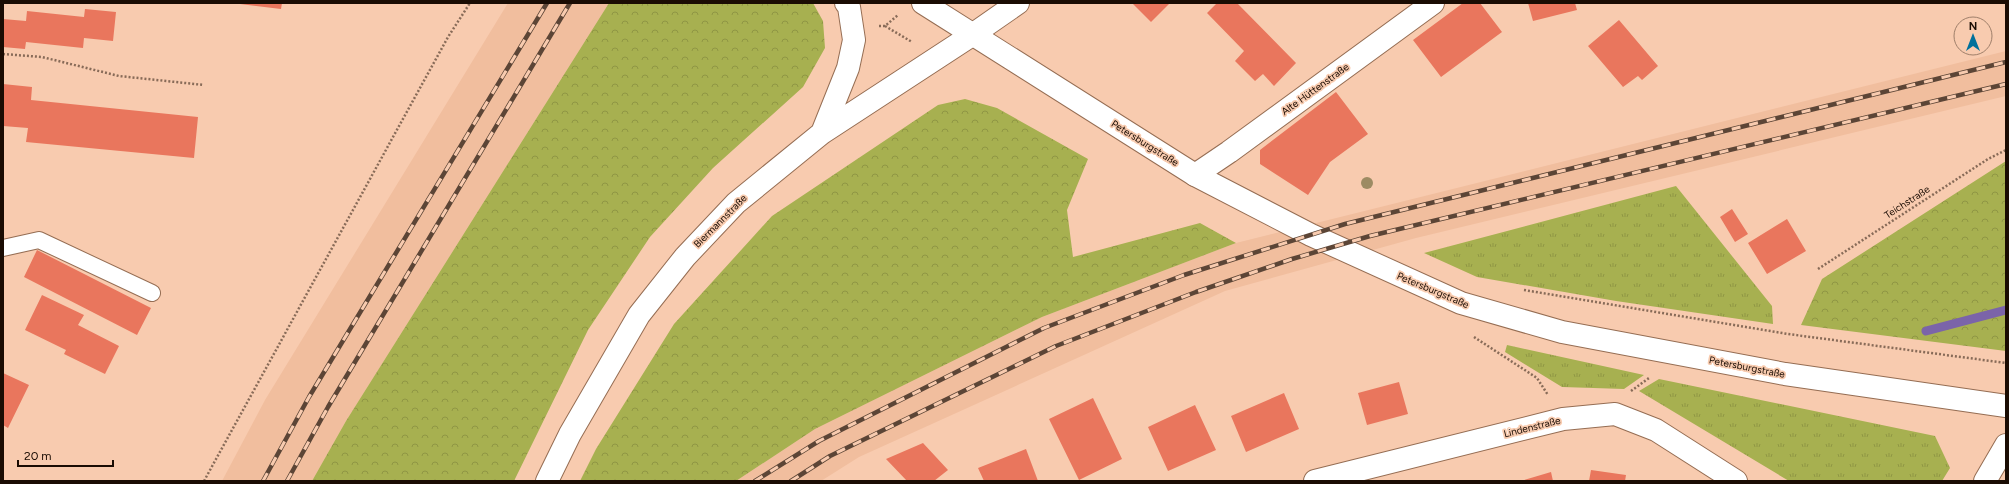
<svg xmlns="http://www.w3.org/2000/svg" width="2009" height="484" viewBox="0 0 2009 484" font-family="Figtree,sans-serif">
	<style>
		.built { fill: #f1be9e }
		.grass { fill: url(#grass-tufts) }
		.forest { fill: url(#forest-crowns) }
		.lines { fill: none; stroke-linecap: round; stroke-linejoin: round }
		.stream { stroke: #7b64a9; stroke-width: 9 }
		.building { fill: #e9765d }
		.lane-casing { stroke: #956d53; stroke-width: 18 }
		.street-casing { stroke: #956d53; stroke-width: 24 }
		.secondary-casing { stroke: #956d53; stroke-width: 24 }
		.path { stroke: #886b58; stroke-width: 2.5; stroke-dasharray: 2 2; stroke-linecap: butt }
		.lane { stroke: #fff; stroke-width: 16 }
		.street { stroke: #fff; stroke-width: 22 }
		.secondary { stroke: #fff; stroke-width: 22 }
		.rail-casing { stroke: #5c4536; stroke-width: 4.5 }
		.rail { stroke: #f8cbaf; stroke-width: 3; stroke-dasharray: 9; stroke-linecap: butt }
		.tree { fill: #9d8b63 }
		.labels { text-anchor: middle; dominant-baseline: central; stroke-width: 3.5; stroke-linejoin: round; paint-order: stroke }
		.street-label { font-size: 10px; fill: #1a0c03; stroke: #f8cbaf }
	</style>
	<defs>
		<pattern id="grass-tufts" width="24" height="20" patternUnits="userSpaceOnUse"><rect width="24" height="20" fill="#a7b050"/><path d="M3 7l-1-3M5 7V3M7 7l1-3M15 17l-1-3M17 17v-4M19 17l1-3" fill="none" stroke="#8f9644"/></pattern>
		<pattern id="forest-crowns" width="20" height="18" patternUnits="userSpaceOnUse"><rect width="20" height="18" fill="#a7b050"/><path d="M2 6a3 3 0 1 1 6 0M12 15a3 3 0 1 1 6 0" fill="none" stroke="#8f9644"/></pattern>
	</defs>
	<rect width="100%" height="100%" fill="#f8cbaf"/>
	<!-- built -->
	<path class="built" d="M 508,3 L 609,3 L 346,421 L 312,481 L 222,481 L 265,400 Z
		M 2006,51 L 2006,96 L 1416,238 L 1225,291 L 859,457 L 821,481 L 736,481 L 815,429 L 1042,317 L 1236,243 Z"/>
	<!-- grass -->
	<path class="grass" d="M 1676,186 L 1772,306 L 1773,324 L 1616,301 L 1477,277 L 1424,253 Z
		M 1507,345 L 1644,375 L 1624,389 L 1562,387 L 1505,352 Z
		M 1659,379 L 1935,436 L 1950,468 L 1942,481 L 1789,481 L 1639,391 Z"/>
	<!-- forest -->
	<path class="forest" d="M 609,3 L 813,3 L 823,21 L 825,48 L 803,87 L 713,168 L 650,237 L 588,330 L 514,481 L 312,481 L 346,421 Z
		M 965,99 L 997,108 L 1088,159 L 1067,210 L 1073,257 L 1200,223 L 1236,243 L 1042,317 L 815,429 L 736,481 L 580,481 L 596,449 L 674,324 L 772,216 L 938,105 Z
		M 2006,161 L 2006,351 L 1801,325 L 1822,279 Z"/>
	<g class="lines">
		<!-- stream -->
		<path class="stream" d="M 1926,331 L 2006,310"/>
	</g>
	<!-- building -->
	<path class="building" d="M 232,3 L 282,3 L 281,9 Z
		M 1132,3 L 1170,3 L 1151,22 Z
		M 1217,3 L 1237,3 L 1296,63 L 1274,86 L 1263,74 L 1255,81 L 1235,61 L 1244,51 L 1207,13 Z
		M 1463,3 L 1480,3 L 1502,32 L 1441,77 L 1413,40 Z
		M 1528,3 L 1575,3 L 1577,10 L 1533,21 Z
		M 85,9 L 116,12 L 113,41 L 84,38 L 83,48 L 26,42 L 25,49 L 3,47 L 3,19 L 26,21 L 27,11 L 84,17 Z
		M 1619,20 L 1658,66 L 1642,80 L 1638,76 L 1623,87 L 1588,46 Z
		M 3,84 L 32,87 L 31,100 L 198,117 L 194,158 L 26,142 L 28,128 L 3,126 Z
		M 1336,92 L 1368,134 L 1330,162 L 1308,195 L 1260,164 L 1260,150 Z
		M 1732,209 L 1748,234 L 1735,242 L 1720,217 Z
		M 1787,219 L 1806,251 L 1767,274 L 1748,243 Z
		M 37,250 L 151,308 L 137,335 L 24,277 Z
		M 42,295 L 84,315 L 78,325 L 119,346 L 105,374 L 64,354 L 66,350 L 25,330 Z
		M 3,373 L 29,385 L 8,428 L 3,425 Z
		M 1399,382 L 1408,414 L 1367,425 L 1358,393 Z
		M 1284,393 L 1299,429 L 1246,452 L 1231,416 Z
		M 1093,398 L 1122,459 L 1079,480 L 1049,419 Z
		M 1195,405 L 1216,450 L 1168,471 L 1148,427 Z
		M 923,443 L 948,470 L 934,481 L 907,481 L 886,459 Z
		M 1026,449 L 1038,481 L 984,481 L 978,468 Z
		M 1591,470 L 1626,475 L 1625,481 L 1589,481 Z
		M 1551,472 L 1553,481 L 1521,481 Z"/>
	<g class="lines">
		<defs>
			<path id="lane" d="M 3,248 L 39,240 L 152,293"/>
			<path id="street" d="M 972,35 L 1018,3
				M 1195,175 L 1229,152 L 1433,3
				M 1315,481 L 1563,419 L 1615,414 L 1656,430 L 1736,481
				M 1985,481 L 2006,445"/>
			<path id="secondary" d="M 923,3 L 1195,175 L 1311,235 L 1461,303 L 1562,332 L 1785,374 L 2006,406
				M 822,133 L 848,68 L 854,40 L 849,7 L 846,3
				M 547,481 L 570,434 L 639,315 L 685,257 L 736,203 L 822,133 L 972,35"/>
		</defs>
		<!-- lane casing -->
		<use href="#lane" class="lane-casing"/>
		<!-- street casing -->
		<use href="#street" class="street-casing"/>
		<!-- secondary casing -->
		<use href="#secondary" class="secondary-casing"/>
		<!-- path -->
		<path class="path" d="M 879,26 L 885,26 L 898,15
			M 885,26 L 912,42
			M 3,54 L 42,57 L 119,76 L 204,85
			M 1818,269 L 1988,159 L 2006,150
			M 1524,290 L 1788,334 L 2006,363
			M 1474,337 L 1537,378 L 1548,395
			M 1631,391 L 1649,378
			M 204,481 L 448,37 L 470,3"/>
		<!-- lane -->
		<use href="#lane" class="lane"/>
		<!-- street -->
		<use href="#street" class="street"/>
		<!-- secondary -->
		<use href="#secondary" class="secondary"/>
		<defs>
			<path id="rail" d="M 263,481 L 309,397 L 547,3
				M 287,481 L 328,407 L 570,3
				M 755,481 L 819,441 L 1044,328 L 1184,275 L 1345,224 L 2006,62
				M 791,481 L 830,456 L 1056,346 L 1196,292 L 1292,259 L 1370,236 L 2006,84"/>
		</defs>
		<!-- rail casing -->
		<use href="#rail" class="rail-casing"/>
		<!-- rail -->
		<use href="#rail" class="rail"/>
	</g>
	<!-- trees -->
	<circle class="tree" cx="1367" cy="183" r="6"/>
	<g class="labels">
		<!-- street labels -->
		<g class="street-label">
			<text transform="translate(1315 89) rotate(-36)">Alte Hüttenstraße</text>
			<text transform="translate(1145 143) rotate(32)">Petersburgstraße</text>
			<text transform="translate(1907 202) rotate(-33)">Teichstraße</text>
			<text transform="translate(720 221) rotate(-45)">Biermannstraße</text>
			<text transform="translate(1433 290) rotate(23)">Petersburgstraße</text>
			<text transform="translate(1747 367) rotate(11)">Petersburgstraße</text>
			<text transform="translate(1532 427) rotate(-14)">Lindenstraße</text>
		</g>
	</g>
	<!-- border -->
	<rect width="2009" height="484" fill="none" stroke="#1a0c03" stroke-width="8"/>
	<!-- north arrow -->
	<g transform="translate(1973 36)"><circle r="19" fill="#f8cbaf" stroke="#9f7f6a"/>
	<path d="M0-3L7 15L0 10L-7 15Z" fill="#00709b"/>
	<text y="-6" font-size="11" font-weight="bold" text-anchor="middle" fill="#1a0c03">N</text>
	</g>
	<!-- scale -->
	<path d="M18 460v6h95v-6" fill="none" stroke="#1a0c03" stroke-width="2"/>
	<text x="24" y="460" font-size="12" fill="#1a0c03" stroke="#f8cbaf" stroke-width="3" paint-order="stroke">20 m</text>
</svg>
